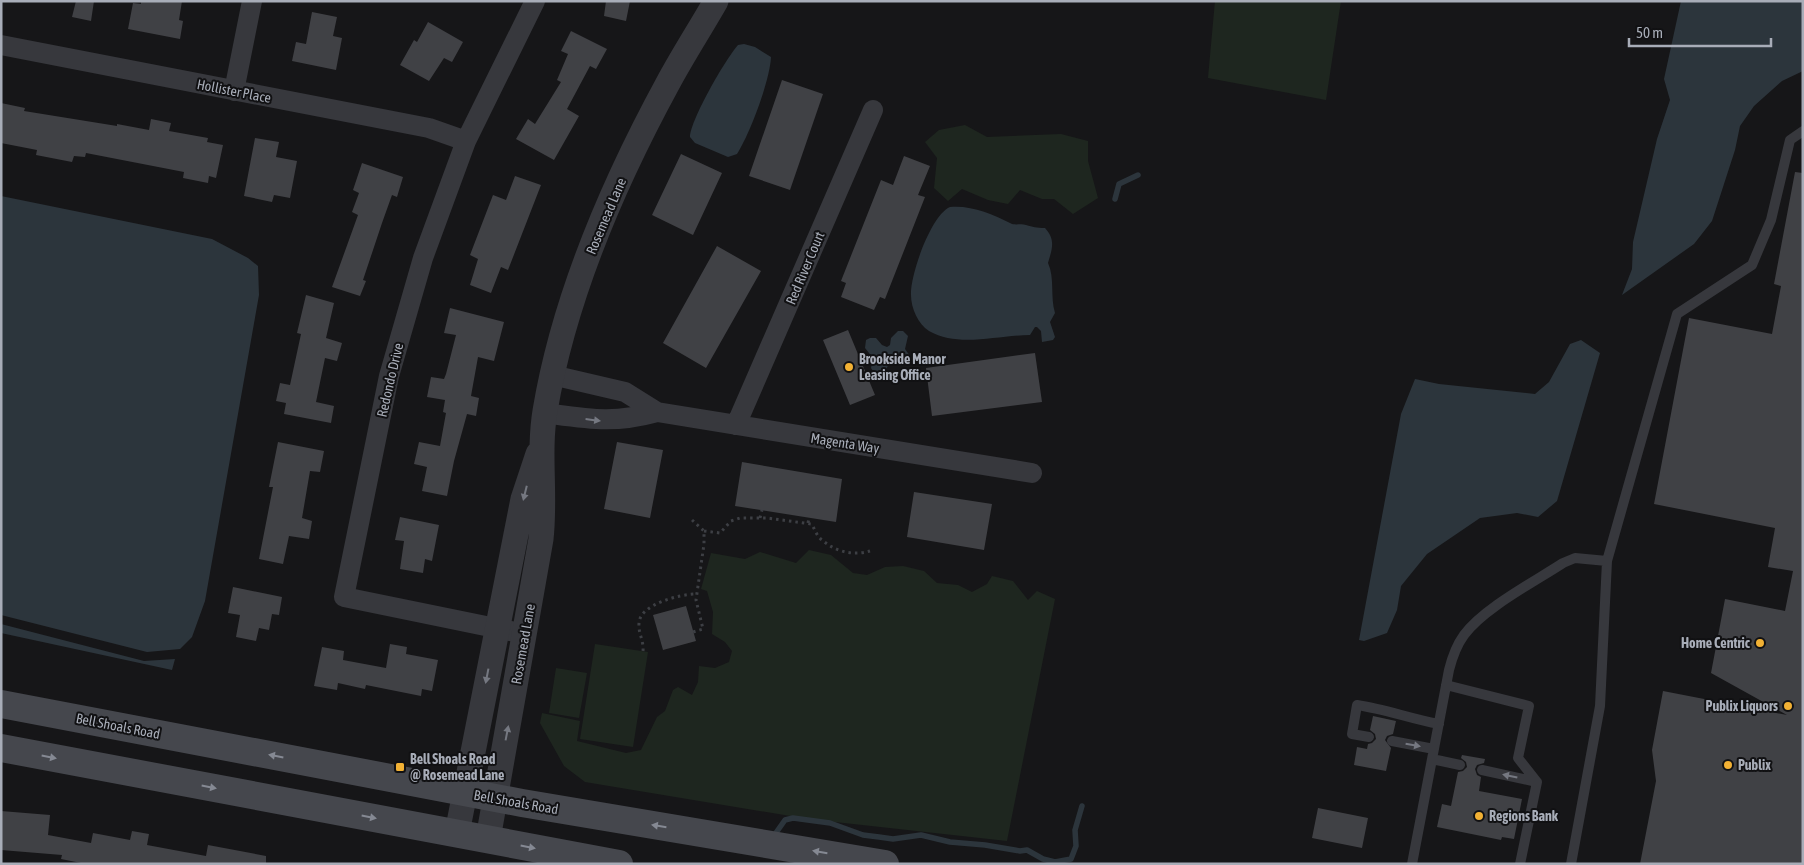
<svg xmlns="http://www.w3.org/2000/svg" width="1804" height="865" viewBox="0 0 1804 865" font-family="'Asap Condensed',sans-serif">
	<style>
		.green { fill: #1e261f }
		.water { fill: #2c353c }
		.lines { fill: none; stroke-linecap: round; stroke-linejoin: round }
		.stream { stroke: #2c353c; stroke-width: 5.5 }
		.building { fill: #404145 }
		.path { stroke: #3d3f44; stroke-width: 3; stroke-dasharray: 2.5 4; stroke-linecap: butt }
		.service { stroke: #37383d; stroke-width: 10 }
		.minor { stroke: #37383d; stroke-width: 20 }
		.tertiary { stroke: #37383d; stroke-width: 25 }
		.secondary { stroke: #45474d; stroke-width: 28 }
		.oneway { fill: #757881 }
		.oneway2 { fill: #858993 }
		.poi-dot { fill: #f2b134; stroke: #111113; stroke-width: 2 }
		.labels { text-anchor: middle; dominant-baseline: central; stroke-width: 4; stroke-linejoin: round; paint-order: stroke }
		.street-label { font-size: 14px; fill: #a8adb8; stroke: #111113 }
		.poi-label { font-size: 14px; font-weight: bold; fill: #a8adb8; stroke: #111113; text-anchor: start }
	</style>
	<rect width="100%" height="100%" fill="#161618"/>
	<!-- green -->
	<path class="green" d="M 1215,1 L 1341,1 L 1326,100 L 1208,78 Z
		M 965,125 L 987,137 L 1061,134 L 1088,141 L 1088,161 L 1098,198 L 1073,214 L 1054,199 L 1042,199 L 1020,190 L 1008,204 L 988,200 L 962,189 L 948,201 L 934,188 L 937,158 L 925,142 L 939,130 Z
		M 809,550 L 831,555 L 853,573 L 867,575 L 885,567 L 903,566 L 924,571 L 937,583 L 958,585 L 972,592 L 987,584 L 992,576 L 1013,581 L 1028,600 L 1037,591 L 1055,599 L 1007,841 L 808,819 L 585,782 L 564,766 L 540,723 L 542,713 L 580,721 L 577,741 L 626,753 L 641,750 L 657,717 L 665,711 L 673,690 L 678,687 L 692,695 L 698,682 L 699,666 L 715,668 L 729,662 L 732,651 L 725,642 L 712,634 L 713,612 L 707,591 L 701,589 L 711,553 L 745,559 L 760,552 L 796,563 Z
		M 595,644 L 648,652 L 633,747 L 580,739 Z
		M 556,668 L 587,673 L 579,718 L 549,713 Z"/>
	<!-- water -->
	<path class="water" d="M 1681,1 L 1803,1 L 1803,71 L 1782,81 L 1754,106 L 1740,126 L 1735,150 L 1712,221 L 1694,244 L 1622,295 L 1632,269 L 1633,242 L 1657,139 L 1670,100 L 1664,79 Z
		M 744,44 L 755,47 L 771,57 C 770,80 750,134 737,154 L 728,157 L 695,143 L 690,137 C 691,119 725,60 738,45 Z
		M 1,196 L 212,239 L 248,258 L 258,266 L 259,295 L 205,601 L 192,637 L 180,649 L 147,652 L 1,615 Z
		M 950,207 C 971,205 992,214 1010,223 C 1015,226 1021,223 1026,225 C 1033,227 1036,228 1045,228 C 1056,240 1052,249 1048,263 C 1055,278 1050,297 1055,313 L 1050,322 L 1055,337 L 1053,340 L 1042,342 L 1041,331 L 1037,327 L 1035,327 L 1030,335 C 997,335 959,348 929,331 C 918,324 911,308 911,295 C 910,275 931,215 950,207 Z
		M 898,331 L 903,331 L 908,336 L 905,349 L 910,356 L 908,364 L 900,366 L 891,359 L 885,372 L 873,371 L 871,368 L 873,358 L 865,348 L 866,340 L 870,338 L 876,338 L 882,345 L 887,347 L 890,345 L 891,338 Z
		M 1581,340 L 1600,353 L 1557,501 L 1538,517 L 1517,513 L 1480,518 L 1427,554 L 1401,586 L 1397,610 L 1387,633 L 1364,641 L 1359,640 L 1401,414 L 1415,379 L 1439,384 L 1535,394 L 1549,382 L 1570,344 Z
		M 1,624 L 144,661 L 175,659 L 172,670 L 1,633 Z"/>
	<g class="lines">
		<!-- stream -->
		<path class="stream" d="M 1115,199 L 1119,184 L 1138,175
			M 773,837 L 785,820 L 793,818 L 830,823 L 863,835 L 879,837 L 893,839 L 921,835 L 950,842 L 985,845 L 1020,851 L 1027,850 L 1043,859 L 1055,862 L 1071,859 L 1076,846 L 1075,830 L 1082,806"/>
	</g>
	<!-- building -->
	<path class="building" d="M 76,1 L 94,1 L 91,21 L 72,17 Z
		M 141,1 L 182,1 L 179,20 L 183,21 L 180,39 L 128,29 L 133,3 L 141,4 Z
		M 606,1 L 630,1 L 626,21 L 604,16 Z
		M 312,12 L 337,17 L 333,36 L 342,38 L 336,70 L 292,61 L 296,42 L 306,44 Z
		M 428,22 L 463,42 L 452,62 L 444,58 L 429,81 L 400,65 L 414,40 L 417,42 Z
		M 571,31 L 607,49 L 596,69 L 590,66 L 567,109 L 579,116 L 554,160 L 516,139 L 528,119 L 535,124 L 561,82 L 557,80 L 568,54 L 561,51 Z
		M 782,80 L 823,94 L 790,190 L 749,176 Z
		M 1,103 L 25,108 L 24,111 L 117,126 L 117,124 L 149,130 L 151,119 L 171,123 L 169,131 L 208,138 L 207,142 L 223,145 L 216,178 L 209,176 L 208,183 L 183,178 L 184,172 L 86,153 L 85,157 L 74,156 L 72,162 L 36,155 L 37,150 L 1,143 Z
		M 255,138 L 279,142 L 276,157 L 297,161 L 290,198 L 274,195 L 272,202 L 244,196 Z
		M 681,154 L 722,173 L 693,235 L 652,215 Z
		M 904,156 L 930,166 L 918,195 L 925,197 L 885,299 L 880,297 L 874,310 L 841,297 L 846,283 L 841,281 L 881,180 L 893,185 Z
		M 362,163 L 403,177 L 397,197 L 392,195 L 382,223 L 363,280 L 366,281 L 360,296 L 332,287 L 358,215 L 352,212 L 359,193 L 353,190 Z
		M 1795,172 L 1803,173 L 1803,864 L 1640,864 L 1656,781 L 1652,750 L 1663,691 L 1787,715 L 1711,673 L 1725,599 L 1785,611 L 1793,571 L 1768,567 L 1775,528 L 1654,504 L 1689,318 L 1772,334 L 1781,286 L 1774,284 Z
		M 515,176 L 541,185 L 508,270 L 501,267 L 491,293 L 470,285 L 478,259 L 470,255 L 493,195 L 506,200 Z
		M 717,246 L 761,271 L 706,368 L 663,343 Z
		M 306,295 L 334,303 L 326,338 L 342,343 L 337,361 L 325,358 L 316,402 L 334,406 L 331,423 L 284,414 L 286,403 L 276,401 L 280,383 L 290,385 L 301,334 L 297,333 Z
		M 450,308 L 504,322 L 494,361 L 478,357 L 471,396 L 479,398 L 476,416 L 467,414 L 454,461 L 447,496 L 422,491 L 427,467 L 414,464 L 419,442 L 440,446 L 446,413 L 443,412 L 445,400 L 427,397 L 431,377 L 444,379 L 446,374 L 456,335 L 444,333 Z
		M 848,330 L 875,395 L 850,405 L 823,340 Z
		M 1035,353 L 1042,402 L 932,416 L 926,368 Z
		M 278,442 L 324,451 L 320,472 L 310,471 L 302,518 L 312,521 L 309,539 L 289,536 L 283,564 L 259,559 L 273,487 L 269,487 Z
		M 617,442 L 663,450 L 650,518 L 604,509 Z
		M 742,462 L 842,479 L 836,522 L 735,506 Z
		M 914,492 L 992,504 L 984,550 L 907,537 Z
		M 400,517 L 439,525 L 432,561 L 425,559 L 423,573 L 400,569 L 404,541 L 395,540 Z
		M 233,587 L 282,597 L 279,615 L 272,614 L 269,630 L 259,628 L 256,641 L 236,637 L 240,615 L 228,613 Z
		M 686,606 L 696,641 L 663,650 L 653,615 Z
		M 390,644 L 407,647 L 406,654 L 438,660 L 432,691 L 422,689 L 421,696 L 366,685 L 365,689 L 338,683 L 337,690 L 314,686 L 322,647 L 344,651 L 343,660 L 386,668 Z
		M 1373,716 L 1396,721 L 1393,734 L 1387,736 L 1385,740 L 1391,748 L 1386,771 L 1354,765 L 1357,747 L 1367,749 L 1368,744 L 1372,743 L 1376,739 L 1375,734 L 1370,730 Z
		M 1462,755 L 1485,759 L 1484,763 L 1477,765 L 1475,769 L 1477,775 L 1481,777 L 1479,791 L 1522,799 L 1514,839 L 1502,837 L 1501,840 L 1437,827 L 1442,804 L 1451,806 L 1458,772 L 1463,771 L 1467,767 L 1466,762 L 1461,758 Z
		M 1318,808 L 1368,818 L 1362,848 L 1312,838 Z
		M 1,811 L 50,815 L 48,835 L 91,843 L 93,833 L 130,840 L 132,831 L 149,834 L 147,845 L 206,856 L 208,845 L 266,856 L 266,864 L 86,864 L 61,859 L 62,855 L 1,850 Z"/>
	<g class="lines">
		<!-- path -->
		<path class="path" d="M 760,518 L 762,510
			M 692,520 L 704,531 L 704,544 L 696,600 L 703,629 L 693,632
			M 808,523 L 809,518
			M 704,531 L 720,533 L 731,521 L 740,518 L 767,518 L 811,524 C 815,528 816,536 822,540 C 836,552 853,556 870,551
			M 643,651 C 644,641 638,633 639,623 C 640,604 681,594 696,594"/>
		<!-- service -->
		<path class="service" d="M 1446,685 L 1529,706 L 1518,758 L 1537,782
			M 1369,737 L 1352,734 L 1357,705 C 1385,709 1411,719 1439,724
			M 1392,741 L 1434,749
			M 1432,759 L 1460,765
			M 1482,770 L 1537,782
			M 1412,864 L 1449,670 C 1452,658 1456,646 1464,635 C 1484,608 1534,582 1563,563 L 1575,558 L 1607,561
			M 1520,864 L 1537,782
			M 1571,864 L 1600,706 L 1607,561 L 1677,314 L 1752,265 L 1771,220 L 1790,140 L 1803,131"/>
		<!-- minor -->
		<path class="minor" d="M 1,45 L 429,128 L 466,141
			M 234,91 L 252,1
			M 552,375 L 625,392 L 657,412
			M 544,413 C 589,419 613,424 657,412 L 1032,473
			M 736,425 L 873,110
			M 525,634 L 344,597 L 389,376 L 423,258 L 466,141 L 535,1"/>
		<!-- tertiary -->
		<path class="tertiary" d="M 457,833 L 523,499 L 538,454
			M 488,839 L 541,539 C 546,495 538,454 545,411 C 564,297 613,184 668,83 C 683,55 700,29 716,1"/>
		<!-- secondary -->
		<path class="secondary" d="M 1,704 L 522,803 L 885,864
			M 1,748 L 619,864"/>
	</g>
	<!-- one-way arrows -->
	<defs><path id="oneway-solid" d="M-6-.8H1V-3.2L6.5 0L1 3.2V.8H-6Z" transform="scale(1.25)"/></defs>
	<g class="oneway">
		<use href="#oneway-solid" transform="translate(593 420) rotate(7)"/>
		<use href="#oneway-solid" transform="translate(525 493) rotate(104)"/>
		<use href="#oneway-solid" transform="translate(487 676) rotate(101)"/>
		<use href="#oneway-solid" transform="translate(507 733) rotate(-79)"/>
		<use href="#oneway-solid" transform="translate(1413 745) rotate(10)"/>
		<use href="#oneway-solid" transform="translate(1510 776) rotate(-168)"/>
	</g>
	<g class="oneway2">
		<use href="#oneway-solid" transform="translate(276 756) rotate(-169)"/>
		<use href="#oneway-solid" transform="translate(49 757) rotate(11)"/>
		<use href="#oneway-solid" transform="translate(209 787) rotate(11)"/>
		<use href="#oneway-solid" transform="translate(369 817) rotate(11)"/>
		<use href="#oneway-solid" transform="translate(659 826) rotate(-171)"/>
		<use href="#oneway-solid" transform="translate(528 847) rotate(11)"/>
		<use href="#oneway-solid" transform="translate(820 852) rotate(-170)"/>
	</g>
	<!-- markers -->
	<g class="poi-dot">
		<circle cx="849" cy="367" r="5"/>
		<circle cx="1760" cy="643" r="5"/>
		<circle cx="1788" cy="706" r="5"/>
		<circle cx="1728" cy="765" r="5"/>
		<rect x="395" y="762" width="10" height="10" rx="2.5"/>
		<circle cx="1479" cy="816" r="5"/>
	</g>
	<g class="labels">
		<!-- street labels -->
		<g class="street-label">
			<text transform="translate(234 91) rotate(11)">Hollister Place</text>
			<text transform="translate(606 216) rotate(-67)">Rosemead Lane</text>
			<text transform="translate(805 268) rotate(-67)">Red River Court</text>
			<text transform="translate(390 380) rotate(-77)">Redondo Drive</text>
			<text transform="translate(845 443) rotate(9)">Magenta Way</text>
			<text transform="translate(523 644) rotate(-80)">Rosemead Lane</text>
			<text transform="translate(118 726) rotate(11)">Bell Shoals Road</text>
			<text transform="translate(516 802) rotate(10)">Bell Shoals Road</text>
		</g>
		<!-- poi labels -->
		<g class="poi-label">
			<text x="859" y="359">Brookside Manor<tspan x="859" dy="16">Leasing Office</tspan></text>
			<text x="1750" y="643" text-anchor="end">Home Centric</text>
			<text x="1778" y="706" text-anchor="end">Publix Liquors</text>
			<text x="410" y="759">Bell Shoals Road<tspan x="410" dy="16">@ Rosemead Lane</tspan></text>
			<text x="1738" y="765">Publix</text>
			<text x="1489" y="816">Regions Bank</text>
		</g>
	</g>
	<!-- border -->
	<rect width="1804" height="865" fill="none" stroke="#a8adb8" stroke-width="5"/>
	<!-- scale -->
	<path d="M1629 38v8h142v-8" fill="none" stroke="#a8adb8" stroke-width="2.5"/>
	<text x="1636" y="38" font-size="15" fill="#a8adb8" stroke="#111113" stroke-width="4" paint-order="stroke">50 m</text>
</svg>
